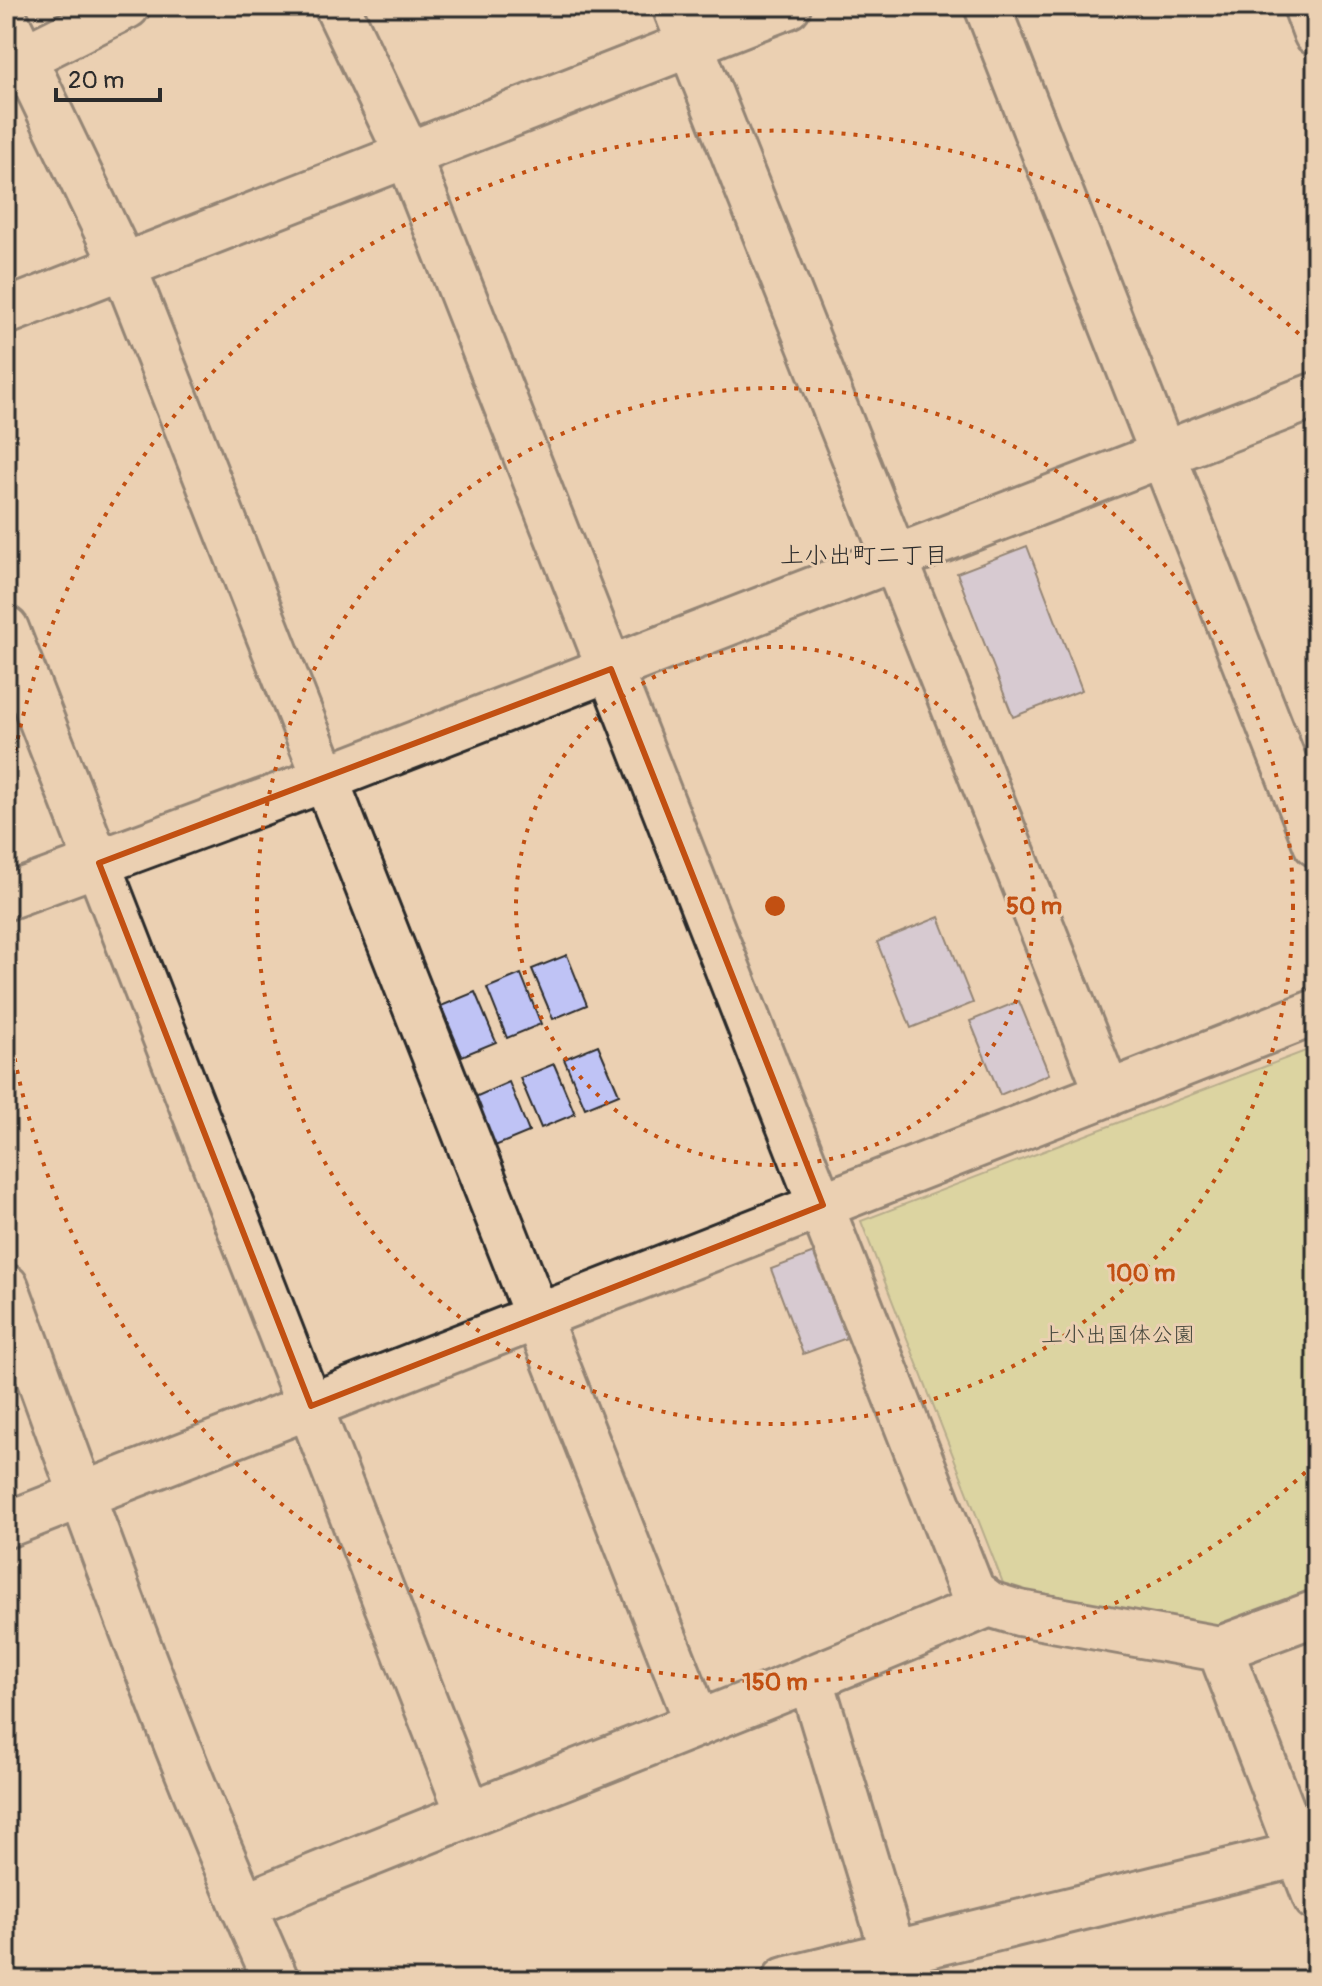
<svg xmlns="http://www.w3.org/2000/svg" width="1322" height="1986" viewBox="0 0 1322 1986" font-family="Pangolin,'Klee One',sans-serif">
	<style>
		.park { fill: #c9d98d; stroke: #7a825c; stroke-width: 2 }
		.building { fill: #bfc3f5; stroke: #2b2b2b; stroke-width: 2 }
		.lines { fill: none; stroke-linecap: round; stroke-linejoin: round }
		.minor-casing { stroke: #2b2b2b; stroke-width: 50 }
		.minor { stroke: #ebd0b2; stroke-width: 44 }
		.marked { fill: none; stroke: #c25012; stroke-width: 6; stroke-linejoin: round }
		.ring { fill: none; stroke: #c25012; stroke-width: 4; stroke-dasharray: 4 8 }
		.labels { text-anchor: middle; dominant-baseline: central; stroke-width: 6; stroke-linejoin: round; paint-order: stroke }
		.park-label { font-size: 22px; fill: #43453a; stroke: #ebd0b2 }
		.neighbourhood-label { font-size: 24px; fill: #2b2b2b; stroke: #ebd0b2 }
		.centre { fill: #c25012; stroke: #ebd0b2; stroke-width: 4 }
		.ring-label { font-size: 24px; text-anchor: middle; font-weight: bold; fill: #c25012; stroke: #ebd0b2; stroke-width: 6; stroke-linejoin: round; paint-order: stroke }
	</style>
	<rect width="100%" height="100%" fill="#ebd0b2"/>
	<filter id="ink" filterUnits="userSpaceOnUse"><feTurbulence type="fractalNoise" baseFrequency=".0125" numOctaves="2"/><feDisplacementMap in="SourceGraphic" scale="16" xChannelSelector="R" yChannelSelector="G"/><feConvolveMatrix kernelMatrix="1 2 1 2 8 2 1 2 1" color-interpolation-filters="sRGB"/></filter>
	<g filter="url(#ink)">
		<!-- park -->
		<path class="park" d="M 1316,1047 L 1316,1588 L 1215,1627 L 1005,1588 L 861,1221 Z"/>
		<!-- building -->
		<path class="building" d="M 1027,546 L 1082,690 L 1013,717 L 957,573 Z
			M 939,917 L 973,1003 L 911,1028 L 877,942 Z
			M 567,955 L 587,1005 L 553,1019 L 532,969 Z
			M 521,974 L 541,1024 L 507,1038 L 487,988 Z
			M 475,992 L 496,1042 L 462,1056 L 441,1006 Z
			M 1019,1001 L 1049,1074 L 1000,1095 L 970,1021 Z
			M 598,1045 L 619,1094 L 585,1108 L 564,1059 Z
			M 554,1064 L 575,1114 L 541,1128 L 520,1078 Z
			M 509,1082 L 529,1132 L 495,1146 L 475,1097 Z
			M 822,1250 L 855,1335 L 803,1354 L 771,1269 Z"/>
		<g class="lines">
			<defs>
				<path id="minor" d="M 337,6 L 408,155 L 972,1591 L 989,1604
					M 675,6 L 1108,1094
					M 987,6 L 1316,844
					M 1306,6 L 1316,33
					M 6,21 L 123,265 L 698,1724
					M 25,57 L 127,6
					M 6,312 L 788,6
					M 6,629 L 468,1812
					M 6,897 L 325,779 L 1316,395
					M 6,1287 C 91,1519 174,1754 276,1980
					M 6,1525 L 1316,1012
					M 1220,1649 L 1316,1898
					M 811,1680 L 894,1955 L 906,1980
					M 243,1906 C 491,1803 742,1710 989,1604 L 1019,1613 L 1220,1649 L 1316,1613
					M 785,1980 L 1316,1850"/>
			</defs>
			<!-- minor casing -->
			<use href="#minor" class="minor-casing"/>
			<!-- minor -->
			<use href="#minor" class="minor"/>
		</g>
	</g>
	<!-- marked area -->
	<path d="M0 0H1322V1986H0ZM 611,669 L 823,1205 L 311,1406 L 99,863 Z" fill="#ebd0b2" fill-opacity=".55" fill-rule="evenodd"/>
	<path class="marked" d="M 611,669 L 823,1205 L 311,1406 L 99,863 Z"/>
	<!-- distance rings -->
	<g class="ring">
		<circle cx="775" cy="906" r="259"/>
		<circle cx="775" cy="906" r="518"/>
		<path d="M1314 1464A776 776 0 0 1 7 1014M7 798A776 776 0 0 1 1314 348"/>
	</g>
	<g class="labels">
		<!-- park labels -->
		<g class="park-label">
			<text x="1118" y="1335">上小出国体公園</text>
		</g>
		<!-- neighbourhood labels -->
		<g class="neighbourhood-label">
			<text x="864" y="555">上小出町二丁目</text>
		</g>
	</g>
	<circle cx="775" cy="906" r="12" class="centre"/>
	<g class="ring-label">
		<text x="1034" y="914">50 m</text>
		<text x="1141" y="1281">100 m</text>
		<text x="775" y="1690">150 m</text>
	</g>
	<!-- margin -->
	<rect width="1322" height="1986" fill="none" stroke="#ebd0b2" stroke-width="32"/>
	<rect x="16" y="16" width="1290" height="1954" fill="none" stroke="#2b2b2b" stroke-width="3" filter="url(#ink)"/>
	<!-- scale -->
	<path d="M56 88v12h104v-12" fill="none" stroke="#2b2b2b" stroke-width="4"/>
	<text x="68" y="88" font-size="24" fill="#2b2b2b" stroke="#ebd0b2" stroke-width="6" paint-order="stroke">20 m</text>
</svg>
